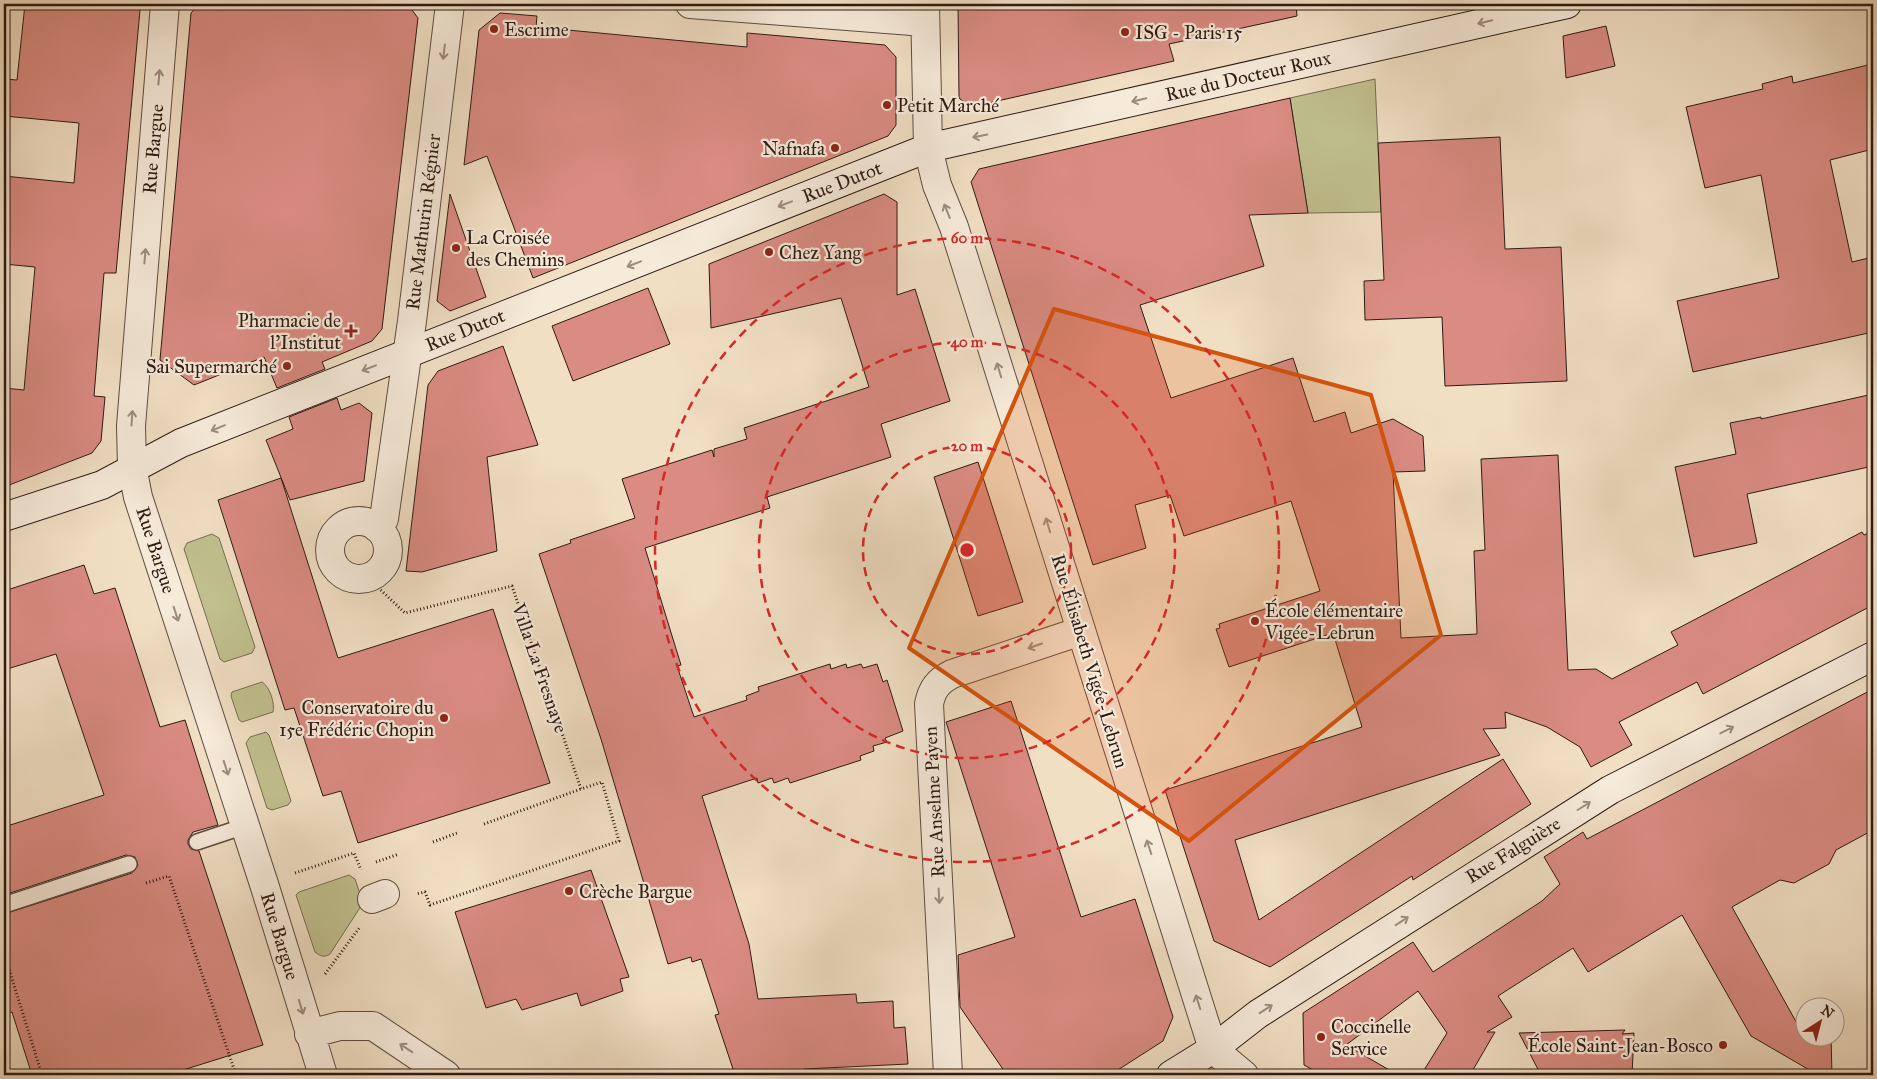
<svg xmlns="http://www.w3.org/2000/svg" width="1877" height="1079" viewBox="0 0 1877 1079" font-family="'IM FELL Great Primer',serif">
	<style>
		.green { fill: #c1c08f; stroke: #786d51 }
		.building { fill: #da8b82; stroke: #2e1a13 }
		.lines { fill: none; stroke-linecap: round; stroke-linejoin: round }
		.lane-casing { stroke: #5f4b3f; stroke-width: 18 }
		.street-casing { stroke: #5f4b3f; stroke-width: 30 }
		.secondary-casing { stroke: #2e1a13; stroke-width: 30 }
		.path { stroke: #2e1a13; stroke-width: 3; stroke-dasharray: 1 2.5; stroke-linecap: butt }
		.lane { stroke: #f6ead9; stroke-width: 15 }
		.street { stroke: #f6ead9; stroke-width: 28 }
		.secondary { stroke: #f6ead9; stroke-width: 28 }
		.oneway { stroke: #9c8c80 }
		.marked { fill: #d5530d; fill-opacity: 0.2; stroke: #d5530d; stroke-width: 4; stroke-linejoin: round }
		.ring { fill: none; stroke: #d62828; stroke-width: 2.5; stroke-dasharray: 9 6 }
		.poi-dot { fill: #8f2418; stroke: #f6ead9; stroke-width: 2 }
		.labels { text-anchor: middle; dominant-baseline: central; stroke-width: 4.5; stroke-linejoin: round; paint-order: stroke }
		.poi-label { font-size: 19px; fill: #2e1a13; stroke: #f6ead9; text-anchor: start }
		.street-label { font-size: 19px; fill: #2e1a13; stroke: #f6ead9 }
		.centre { fill: #d62828; stroke: #f6ead9; stroke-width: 2.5 }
		.ring-label { font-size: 15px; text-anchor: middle; font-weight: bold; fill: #d62828; stroke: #f6ead9; stroke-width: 4.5; stroke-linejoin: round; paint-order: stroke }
	</style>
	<rect width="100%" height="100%" fill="#f1dfc4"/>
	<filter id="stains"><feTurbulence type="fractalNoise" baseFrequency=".004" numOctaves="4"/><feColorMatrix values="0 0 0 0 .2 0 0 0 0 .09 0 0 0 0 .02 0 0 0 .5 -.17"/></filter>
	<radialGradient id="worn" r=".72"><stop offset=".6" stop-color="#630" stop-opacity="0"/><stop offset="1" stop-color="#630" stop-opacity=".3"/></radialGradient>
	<!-- green -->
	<path class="green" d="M 1375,79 L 1381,212 L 1308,213 L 1290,98 Z
		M 212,534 L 219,538 L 255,647 L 252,653 L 224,662 L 220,659 L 184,549 L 187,543 Z
		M 262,682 C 270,687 275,703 273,712 L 242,722 L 239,720 L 231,696 L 232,692 Z
		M 266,732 L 269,735 L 291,801 L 288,805 L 272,810 L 267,808 L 246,743 L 250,737 Z
		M 349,875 L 355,879 L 363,903 L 330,954 C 324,958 320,956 315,952 L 296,895 L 299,892 Z"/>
	<!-- building -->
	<path class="building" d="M 25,4 L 140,4 L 140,10 L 116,273 L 104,273 L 94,396 L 105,397 L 101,441 L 92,453 L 4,487 L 4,388 L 24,390 L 35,267 L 4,264 L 4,176 L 74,183 L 79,123 L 4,116 L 4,79 L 17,80 Z
		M 199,4 L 378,4 L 409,6 L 418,18 L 382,329 L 372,341 L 322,362 L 325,369 L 277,388 L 264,357 L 194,385 L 160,360 L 191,13 Z
		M 958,4 L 1296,4 L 1297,16 L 1169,44 L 1174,61 L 971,107 L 959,98 Z
		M 500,13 L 537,16 L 536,27 L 747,47 L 747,33 L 885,45 L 896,57 L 896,125 L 888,136 L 533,278 L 487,156 L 464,165 L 479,30 Z
		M 1606,26 L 1615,66 L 1566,78 L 1563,36 Z
		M 1868,65 L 1873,87 L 1873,149 L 1830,160 L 1852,262 L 1873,257 L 1873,332 L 1693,372 L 1677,301 L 1779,278 L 1761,175 L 1705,188 L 1686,107 L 1763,89 L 1762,84 L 1792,76 L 1793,83 Z
		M 1290,98 L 1308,213 L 1249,215 L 1264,266 L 1140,305 L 1171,398 L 1293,358 L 1314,422 L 1345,412 L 1351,433 L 1393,419 L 1423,436 L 1425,471 L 1393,472 L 1401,638 L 1477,634 L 1474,551 L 1485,550 L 1481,459 L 1558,455 L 1568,670 L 1596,669 L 1612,679 L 1678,645 L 1671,632 L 1862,532 L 1864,535 L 1873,531 L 1873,605 L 1703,694 L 1697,682 L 1619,722 L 1632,745 L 1591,767 L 1580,747 L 1547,727 L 1505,712 L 1506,728 L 1483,729 L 1500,755 L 1235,840 L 1259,920 L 1503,759 L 1531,804 L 1413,880 L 1412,876 L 1270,967 L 1214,941 L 1165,790 L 1362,727 L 1333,633 L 1229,667 L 1216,629 L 1220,628 L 1219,624 L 1320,591 L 1291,501 L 1184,536 L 1170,495 L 1135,505 L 1146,548 L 1093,565 L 971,182 L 979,169 Z
		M 1500,137 L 1505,249 L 1561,247 L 1567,381 L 1445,386 L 1442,317 L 1365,320 L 1364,281 L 1384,280 L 1378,143 Z
		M 450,194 L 486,297 L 450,311 L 437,301 Z
		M 884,194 L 897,202 L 897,295 L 915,289 L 950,401 L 881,424 L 891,457 L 767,497 L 770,508 L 645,548 L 681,665 L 677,666 L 694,717 L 747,700 L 746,696 L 759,691 L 758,687 L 830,664 L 831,669 L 846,664 L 847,668 L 861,664 L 863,668 L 877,664 L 883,682 L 887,680 L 903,731 L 885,738 L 887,742 L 873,746 L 874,751 L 860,756 L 861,760 L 790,783 L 788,778 L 774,783 L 772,778 L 758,783 L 757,778 L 702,796 L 749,944 L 758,999 L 856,994 L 857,1003 L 893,1001 L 894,1028 L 905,1027 L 908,1064 L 804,1069 L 804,1075 L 735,1075 L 715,1015 L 719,1014 L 701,959 L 692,962 L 691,957 L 668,964 L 601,739 L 539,554 L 571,543 L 570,540 L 635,518 L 622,479 L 712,450 L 714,457 L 714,449 L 747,439 L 744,428 L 869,387 L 841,298 L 711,328 L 709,264 Z
		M 648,288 L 670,344 L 573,381 L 552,326 Z
		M 503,346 L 538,445 L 487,457 L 497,551 L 422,572 L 406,571 L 428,385 L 438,371 Z
		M 1873,394 L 1873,466 L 1747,494 L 1757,543 L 1694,557 L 1675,467 L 1736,454 L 1730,423 L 1761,417 L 1761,419 Z
		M 337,398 L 341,410 L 359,403 L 372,413 L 364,481 L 290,500 L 266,440 L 293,429 L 289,417 Z
		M 978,462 L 1023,602 L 978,616 L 934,477 Z
		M 281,478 L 338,658 L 493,609 L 550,783 L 358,843 L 341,791 L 323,796 L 294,708 L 285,710 L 218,500 Z
		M 84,565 L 94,594 L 115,588 L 160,727 L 185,720 L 218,825 L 193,832 L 188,840 L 188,844 L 191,849 L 199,851 L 263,1045 L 167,1075 L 32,1075 L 12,1012 L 4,1015 L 4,914 L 132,873 L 138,865 L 135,857 L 126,855 L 4,895 L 4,827 L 104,795 L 56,654 L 4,670 L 4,591 Z
		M 1873,689 L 1873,830 L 1836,850 L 1829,864 L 1794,883 L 1780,880 L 1732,907 L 1799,1027 L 1804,1027 L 1804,1036 L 1831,1036 L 1832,1075 L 1818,1075 L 1751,1036 L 1682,915 L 1588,972 L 1573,948 L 1498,996 L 1512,1017 L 1487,1032 L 1495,1032 L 1470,1075 L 1421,1075 L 1447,1033 L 1418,991 L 1346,1045 L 1398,1075 L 1322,1075 L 1304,1065 L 1303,1013 L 1413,942 L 1433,972 L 1542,901 L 1560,884 L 1544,857 L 1583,832 L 1587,839 Z
		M 1011,701 L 1081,917 L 1135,899 L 1173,1017 L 1163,1041 L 1110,1075 L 1007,1075 L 960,1007 L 958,955 L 1015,937 L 946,722 Z
		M 591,870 L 629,977 L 620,979 L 623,991 L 581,1006 L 577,993 L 522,1010 L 516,999 L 486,1008 L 455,912 Z
		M 1625,1030 L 1622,1034 L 1634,1033 L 1632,1075 L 1541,1075 L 1519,1033 Z"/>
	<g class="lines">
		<defs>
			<path id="lane" d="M 197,842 L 245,826
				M 4,905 L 129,864"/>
			<path id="street" d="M 165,4 L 131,426 L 132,467 L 138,497 L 264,884 L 323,1075
				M 690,4 L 925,22
				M 925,4 L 928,148 L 937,185 L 954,227 L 1213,1049 L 1244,1075
				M330 550a29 29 0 1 1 58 0a29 29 0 1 1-58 0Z
				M 377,528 L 384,519 L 412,321 L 450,4
				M 372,899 L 385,894
				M 309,1034 L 340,1026 L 373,1026 L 446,1075
				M 948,1075 L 929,704 C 932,689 938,681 952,674 L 1081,631"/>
			<path id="secondary" d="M 4,517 L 102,485 L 181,443 L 928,148 L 1567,4
				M 1171,1075 L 1213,1049 L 1258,1014 L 1610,790 L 1873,656"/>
		</defs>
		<!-- lane casing -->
		<use href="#lane" class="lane-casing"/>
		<!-- street casing -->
		<use href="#street" class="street-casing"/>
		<!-- secondary casing -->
		<use href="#secondary" class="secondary-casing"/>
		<!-- path -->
		<path class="path" d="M 368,578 L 405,613 L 512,586 L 581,789 L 602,782 L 619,841 L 430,905 L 425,892 L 416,894
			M 484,824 L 581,789
			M 433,842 L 457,833
			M 376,862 L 399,854
			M 295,873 L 354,853 L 361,870
			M 146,883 L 169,876 L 236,1075
			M 4,953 L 42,1075
			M 325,974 L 360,927"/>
		<!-- lane -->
		<use href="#lane" class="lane"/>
		<!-- street -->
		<use href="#street" class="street"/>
		<!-- secondary -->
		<use href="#secondary" class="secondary"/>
	</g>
	<!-- one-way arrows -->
	<defs><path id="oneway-shaft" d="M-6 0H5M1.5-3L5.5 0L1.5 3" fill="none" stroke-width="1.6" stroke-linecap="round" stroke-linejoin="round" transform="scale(1.25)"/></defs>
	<g class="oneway">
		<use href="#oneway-shaft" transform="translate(1485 22) rotate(167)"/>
		<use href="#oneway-shaft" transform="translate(444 52) rotate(97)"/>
		<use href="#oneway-shaft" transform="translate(159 77) rotate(-85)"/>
		<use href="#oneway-shaft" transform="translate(1139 100) rotate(167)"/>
		<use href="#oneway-shaft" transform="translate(980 136) rotate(168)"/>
		<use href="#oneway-shaft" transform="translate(785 204) rotate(159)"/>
		<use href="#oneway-shaft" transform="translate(947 211) rotate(-112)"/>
		<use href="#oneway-shaft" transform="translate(145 256) rotate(-85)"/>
		<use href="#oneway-shaft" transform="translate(634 264) rotate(159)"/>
		<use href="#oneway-shaft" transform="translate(369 368) rotate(159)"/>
		<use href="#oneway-shaft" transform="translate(999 370) rotate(-107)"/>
		<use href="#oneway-shaft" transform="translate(132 418) rotate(-86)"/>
		<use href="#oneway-shaft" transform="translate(218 428) rotate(158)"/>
		<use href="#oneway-shaft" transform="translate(1048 525) rotate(-107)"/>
		<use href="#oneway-shaft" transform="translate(176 614) rotate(72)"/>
		<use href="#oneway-shaft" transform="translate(1035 646) rotate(161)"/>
		<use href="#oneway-shaft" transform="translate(1727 730) rotate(-27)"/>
		<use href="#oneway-shaft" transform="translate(226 768) rotate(72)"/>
		<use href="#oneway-shaft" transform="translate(1584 806) rotate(-32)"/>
		<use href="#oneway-shaft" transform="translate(1149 847) rotate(-108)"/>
		<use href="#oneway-shaft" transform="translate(939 896) rotate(87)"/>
		<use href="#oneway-shaft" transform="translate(1402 921) rotate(-33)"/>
		<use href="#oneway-shaft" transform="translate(1198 1002) rotate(-108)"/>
		<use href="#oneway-shaft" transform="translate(301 1007) rotate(73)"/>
		<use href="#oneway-shaft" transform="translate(1266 1009) rotate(-33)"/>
		<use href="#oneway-shaft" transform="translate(406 1048) rotate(-146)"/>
	</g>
	<!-- marked area -->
	<path class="marked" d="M 1054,309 L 1371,395 L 1441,635 L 1189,841 L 909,648 Z"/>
	<!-- distance rings -->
	<g class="ring">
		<circle cx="967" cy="550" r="104"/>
		<circle cx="967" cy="550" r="208"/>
		<circle cx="967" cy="550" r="312"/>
	</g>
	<!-- markers -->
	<g class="poi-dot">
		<circle cx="494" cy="29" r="5"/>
		<circle cx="1125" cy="32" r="5"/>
		<circle cx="887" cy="105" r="5"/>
		<circle cx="835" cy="148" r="5"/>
		<circle cx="456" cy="248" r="5"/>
		<circle cx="769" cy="252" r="5"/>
		<path d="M348.5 323.5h5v5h5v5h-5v5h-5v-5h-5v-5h5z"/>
		<circle cx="287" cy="366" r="5"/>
		<circle cx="1255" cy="621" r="5"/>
		<circle cx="444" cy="718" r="5"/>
		<circle cx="569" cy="891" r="5"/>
		<circle cx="1321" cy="1037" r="5"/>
		<circle cx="1723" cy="1045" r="5"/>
	</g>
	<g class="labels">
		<!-- poi labels -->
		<g class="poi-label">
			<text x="504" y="29">Escrime</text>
			<text x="1135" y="32">ISG - Paris 15</text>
			<text x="897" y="105">Petit Marché</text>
			<text x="825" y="148" text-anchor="end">Nafnafa</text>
			<text x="466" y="237">La Croisée<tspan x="466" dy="22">des Chemins</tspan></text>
			<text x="779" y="252">Chez Yang</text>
			<text x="341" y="320" text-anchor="end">Pharmacie de<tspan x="341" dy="22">l'Institut</tspan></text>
			<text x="277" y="366" text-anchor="end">Sai Supermarché</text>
			<text x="1265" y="610">École élémentaire<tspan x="1265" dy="22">Vigée-Lebrun</tspan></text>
			<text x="434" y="707" text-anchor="end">Conservatoire du<tspan x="434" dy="22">15e Frédéric Chopin</tspan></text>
			<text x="579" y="891">Crèche Bargue</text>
			<text x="1331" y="1026">Coccinelle<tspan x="1331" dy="22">Service</tspan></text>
			<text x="1713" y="1045" text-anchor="end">École Saint-Jean-Bosco</text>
		</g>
		<!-- street labels -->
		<g class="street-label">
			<text transform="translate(1248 76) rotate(-13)">Rue du Docteur Roux</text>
			<text transform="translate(153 149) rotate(-85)">Rue Bargue</text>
			<text transform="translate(842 182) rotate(-21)">Rue Dutot</text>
			<text transform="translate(423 222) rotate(-83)">Rue Mathurin Régnier</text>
			<text transform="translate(465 330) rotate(-22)">Rue Dutot</text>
			<text transform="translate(156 550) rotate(72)">Rue Bargue</text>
			<text transform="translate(1090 661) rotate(73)">Rue Élisabeth Vigée-Lebrun</text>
			<text transform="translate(540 668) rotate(71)">Villa La Fresnaye</text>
			<text transform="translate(934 802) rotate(-93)">Rue Anselme Payen</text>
			<text transform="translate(1513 850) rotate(-32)">Rue Falguière</text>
			<text transform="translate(280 936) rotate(73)">Rue Bargue</text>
		</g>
	</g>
	<circle cx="967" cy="550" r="8" class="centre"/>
	<g class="ring-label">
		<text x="967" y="243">60 m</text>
		<text x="967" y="347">40 m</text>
		<text x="967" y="451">20 m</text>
	</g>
	<!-- margin -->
	<rect width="1877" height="1079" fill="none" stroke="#f1dfc4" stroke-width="20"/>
	<rect x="5" y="5" width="1867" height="1069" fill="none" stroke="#2e1a13" stroke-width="2.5"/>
	<rect x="10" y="10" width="1857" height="1059" fill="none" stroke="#2e1a13"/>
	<!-- north arrow -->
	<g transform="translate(1820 1022) rotate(36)"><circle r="24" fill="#f6ead9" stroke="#a6978a"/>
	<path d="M0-4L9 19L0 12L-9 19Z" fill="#8f2418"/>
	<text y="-8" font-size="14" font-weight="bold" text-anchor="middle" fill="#2e1a13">N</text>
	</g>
	<rect width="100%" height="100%" filter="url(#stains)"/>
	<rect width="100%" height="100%" fill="url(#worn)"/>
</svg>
